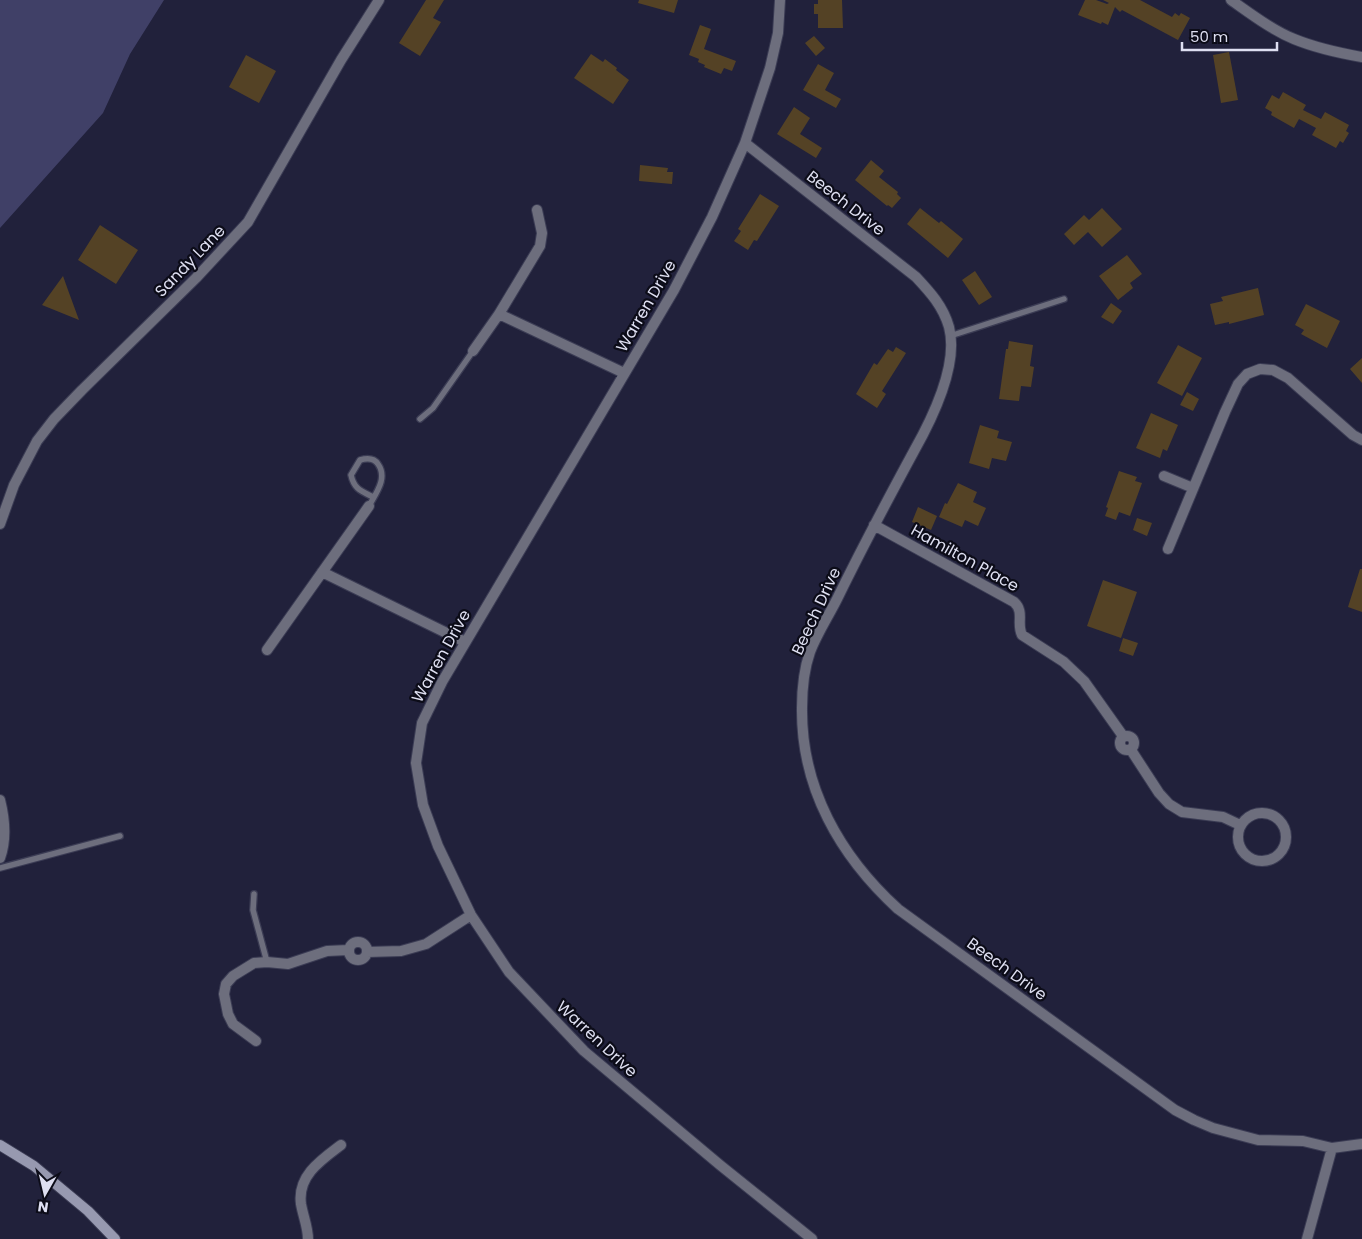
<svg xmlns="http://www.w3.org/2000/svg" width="1362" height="1239" viewBox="0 0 1362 1239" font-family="Poppins,sans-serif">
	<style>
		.green { fill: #404067 }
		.building { fill: #544225 }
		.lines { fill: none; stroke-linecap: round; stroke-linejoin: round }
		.lane-casing { stroke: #3b3c54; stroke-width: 8 }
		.street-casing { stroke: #3b3c54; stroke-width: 12 }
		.secondary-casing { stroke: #3b3c54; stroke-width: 12 }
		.lane { stroke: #6d6e7d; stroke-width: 5.5 }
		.street { stroke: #6d6e7d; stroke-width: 10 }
		.secondary { stroke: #9799b0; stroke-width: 10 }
		.labels { text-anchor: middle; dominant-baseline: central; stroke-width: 4.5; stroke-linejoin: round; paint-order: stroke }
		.street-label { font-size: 16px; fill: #dedff1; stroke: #0c0c18 }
	</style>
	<rect width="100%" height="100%" fill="#21213b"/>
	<!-- green -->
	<path class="green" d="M 0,0 L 164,0 L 130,54 L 103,113 L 0,228 Z"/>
	<!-- building -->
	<path class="building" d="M 426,0 L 444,0 L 433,18 L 441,22 L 420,56 L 399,43 Z
		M 639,0 L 678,0 L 674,13 L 638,3 Z
		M 818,0 L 842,0 L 843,28 L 818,28 L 818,14 L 814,14 L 814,4 L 818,4 Z
		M 1085,0 L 1096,0 L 1107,4 L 1109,3 L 1103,0 L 1140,0 L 1172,17 L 1175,13 L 1179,16 L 1181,13 L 1190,18 L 1178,40 L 1122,10 L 1120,12 L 1115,7 L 1108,25 L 1102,22 L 1101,24 L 1078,15 Z
		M 700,25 L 711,29 L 704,49 L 736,61 L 732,71 L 724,68 L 721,74 L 704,67 L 705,65 L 698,62 L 699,59 L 689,55 Z
		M 814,36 L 825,48 L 816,56 L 805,43 Z
		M 1229,52 L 1238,100 L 1221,103 L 1213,55 Z
		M 591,54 L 603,62 L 605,59 L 617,68 L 616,70 L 629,80 L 613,104 L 574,78 Z
		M 246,55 L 276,71 L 259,103 L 229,87 Z
		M 818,64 L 834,73 L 825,90 L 841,99 L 836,108 L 803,90 Z
		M 1283,92 L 1306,105 L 1303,110 L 1321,119 L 1325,112 L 1349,125 L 1346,131 L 1349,133 L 1343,143 L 1340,141 L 1336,148 L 1312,135 L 1316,128 L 1299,119 L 1294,128 L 1271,115 L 1272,112 L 1265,108 L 1272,95 L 1279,99 Z
		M 794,107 L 810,118 L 800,134 L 822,148 L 816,158 L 777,134 Z
		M 871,160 L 884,171 L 879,177 L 898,192 L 897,194 L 901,198 L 892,208 L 888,205 L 887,206 L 855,180 Z
		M 640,165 L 668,168 L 667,172 L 673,172 L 672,184 L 639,181 Z
		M 760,194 L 779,206 L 757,241 L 754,240 L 748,250 L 734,241 L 741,231 L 738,229 Z
		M 920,208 L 939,223 L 941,221 L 963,239 L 948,258 L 907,224 Z
		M 1102,208 L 1122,229 L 1102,247 L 1088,232 L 1074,245 L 1064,234 L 1084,215 L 1089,220 Z
		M 100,225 L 138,250 L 116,284 L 78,260 Z
		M 1127,255 L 1142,274 L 1130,283 L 1133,288 L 1118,300 L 1099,276 Z
		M 975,271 L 992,297 L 979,305 L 962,280 Z
		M 63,276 L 68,290 L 79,320 L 42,305 Z
		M 1258,288 L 1264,315 L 1229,324 L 1229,322 L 1215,325 L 1210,304 L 1223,301 L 1221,297 Z
		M 1111,303 L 1122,311 L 1113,324 L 1101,317 Z
		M 1306,304 L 1340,321 L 1327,348 L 1301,334 L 1304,330 L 1295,325 Z
		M 1009,341 L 1033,345 L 1030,366 L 1034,367 L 1031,387 L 1021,386 L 1019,401 L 999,399 L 1006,349 L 1008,349 Z
		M 1178,345 L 1202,358 L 1182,396 L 1157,383 Z
		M 896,347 L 906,353 L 882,391 L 886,394 L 877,408 L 856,394 L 874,363 L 877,365 L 888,349 L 893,352 Z
		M 1362,358 L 1362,383 L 1350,369 Z
		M 1187,392 L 1199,399 L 1193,411 L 1180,405 Z
		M 1151,413 L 1178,425 L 1167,451 L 1163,449 L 1160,458 L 1136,448 Z
		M 980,425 L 999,431 L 997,438 L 1012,442 L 1006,461 L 992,458 L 989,469 L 969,463 Z
		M 1119,471 L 1137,477 L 1135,481 L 1142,483 L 1130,516 L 1119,512 L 1116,520 L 1105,516 L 1108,508 L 1106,507 Z
		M 958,483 L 977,492 L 973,502 L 986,508 L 978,526 L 965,520 L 962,527 L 939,517 L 945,503 L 947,504 Z
		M 918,507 L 937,516 L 931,530 L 912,522 Z
		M 1137,518 L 1152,523 L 1147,536 L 1133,530 Z
		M 1360,569 L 1362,569 L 1362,612 L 1348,607 Z
		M 1103,580 L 1137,592 L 1121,638 L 1087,626 Z
		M 1123,638 L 1138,643 L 1133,656 L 1119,651 Z"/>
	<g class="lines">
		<defs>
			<path id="lane" d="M 950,336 L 1064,299
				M 420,419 L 433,408 L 473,351
				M 369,506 C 376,493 388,478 378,464 C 374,458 367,458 360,460 L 351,475 C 354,489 361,491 373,497
				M 0,868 L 120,836
				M 254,894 L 253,910 L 267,962"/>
			<path id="street" d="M 780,0 L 778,33 L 770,68 L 745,143 L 712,217 L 674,290 L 442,682 L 422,723 L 416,763 L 423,805 L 438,846 L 471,915 L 509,972 L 584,1051 L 720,1165 L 812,1239
				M 1231,0 C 1251,14 1272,30 1294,39 C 1316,48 1339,53 1362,57
				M 745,143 L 916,277 C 930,292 943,306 949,327 C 959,365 932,419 914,451 C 888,499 863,546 839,595 C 830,614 817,633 810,652 C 804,669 802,690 802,708 C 801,788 840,856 898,909 L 1175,1110 L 1194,1120 L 1213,1128 L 1258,1140 L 1303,1141 L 1332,1148 L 1307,1239
				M 499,314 L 624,373
				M 473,351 L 499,314 L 540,246 L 542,233 L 537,210
				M 1164,476 L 1193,488
				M 0,524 L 14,485 L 37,441 L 54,419 L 82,390 L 196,278 L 248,222 L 341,60 L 379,0
				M 874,525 L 1014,602 C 1025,612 1016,623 1022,635 L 1064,662 L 1084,681 L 1123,736
				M 1168,549 L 1225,412 L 1238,384 L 1247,374 L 1260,369 L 1273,370 L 1288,378 L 1353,435 L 1362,440
				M 322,572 L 465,642
				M 267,650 L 369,506
				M1120 743a7 7 0 1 1 14 0a7 7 0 1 1-14 0Z
				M 1131,750 L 1159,793 L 1169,804 L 1182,812 L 1223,817 L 1240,825
				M 0,800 C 5,820 7,839 0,858
				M1238 837a24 24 0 1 1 48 0a24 24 0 1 1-48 0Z
				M349 951a9 9 0 1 1 18 0a9 9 0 1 1-18 0Z
				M 367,952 L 401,951 L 426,944 L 471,915
				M 256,1041 L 233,1024 L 228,1014 L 224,994 L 226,984 L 233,976 L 254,963 L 267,962 L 288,964 L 327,951 L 348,950
				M 1332,1148 L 1362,1144
				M 308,1239 C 308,1227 303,1216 301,1204 C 297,1176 321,1160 341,1145"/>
			<path id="secondary" d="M 0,1145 L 34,1166 L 88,1211 L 115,1239"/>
		</defs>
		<!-- lane casing -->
		<use href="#lane" class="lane-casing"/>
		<!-- street casing -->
		<use href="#street" class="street-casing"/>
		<!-- secondary casing -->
		<use href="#secondary" class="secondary-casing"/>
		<!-- lane -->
		<use href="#lane" class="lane"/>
		<!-- street -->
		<use href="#street" class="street"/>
		<!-- secondary -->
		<use href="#secondary" class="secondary"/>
	</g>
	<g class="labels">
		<!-- street labels -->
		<g class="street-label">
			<text transform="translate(846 203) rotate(38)">Beech Drive</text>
			<text transform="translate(190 261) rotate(-46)">Sandy Lane</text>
			<text transform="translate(646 306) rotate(-60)">Warren Drive</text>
			<text transform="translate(965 558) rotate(29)">Hamilton Place</text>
			<text transform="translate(816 611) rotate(-65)">Beech Drive</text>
			<text transform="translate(441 656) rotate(-61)">Warren Drive</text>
			<text transform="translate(1007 969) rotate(36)">Beech Drive</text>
			<text transform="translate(597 1039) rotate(43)">Warren Drive</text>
		</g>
	</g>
	<!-- north arrow -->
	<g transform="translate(45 1194) rotate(188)" stroke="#0c0c18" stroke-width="4" paint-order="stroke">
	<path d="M0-4L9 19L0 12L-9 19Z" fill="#dedff1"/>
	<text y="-8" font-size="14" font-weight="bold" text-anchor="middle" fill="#dedff1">N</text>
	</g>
	<!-- scale -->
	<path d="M1182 42v8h95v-8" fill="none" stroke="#dedff1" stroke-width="2.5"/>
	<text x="1190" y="42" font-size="15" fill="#dedff1" stroke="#0c0c18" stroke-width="4" paint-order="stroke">50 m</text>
</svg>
